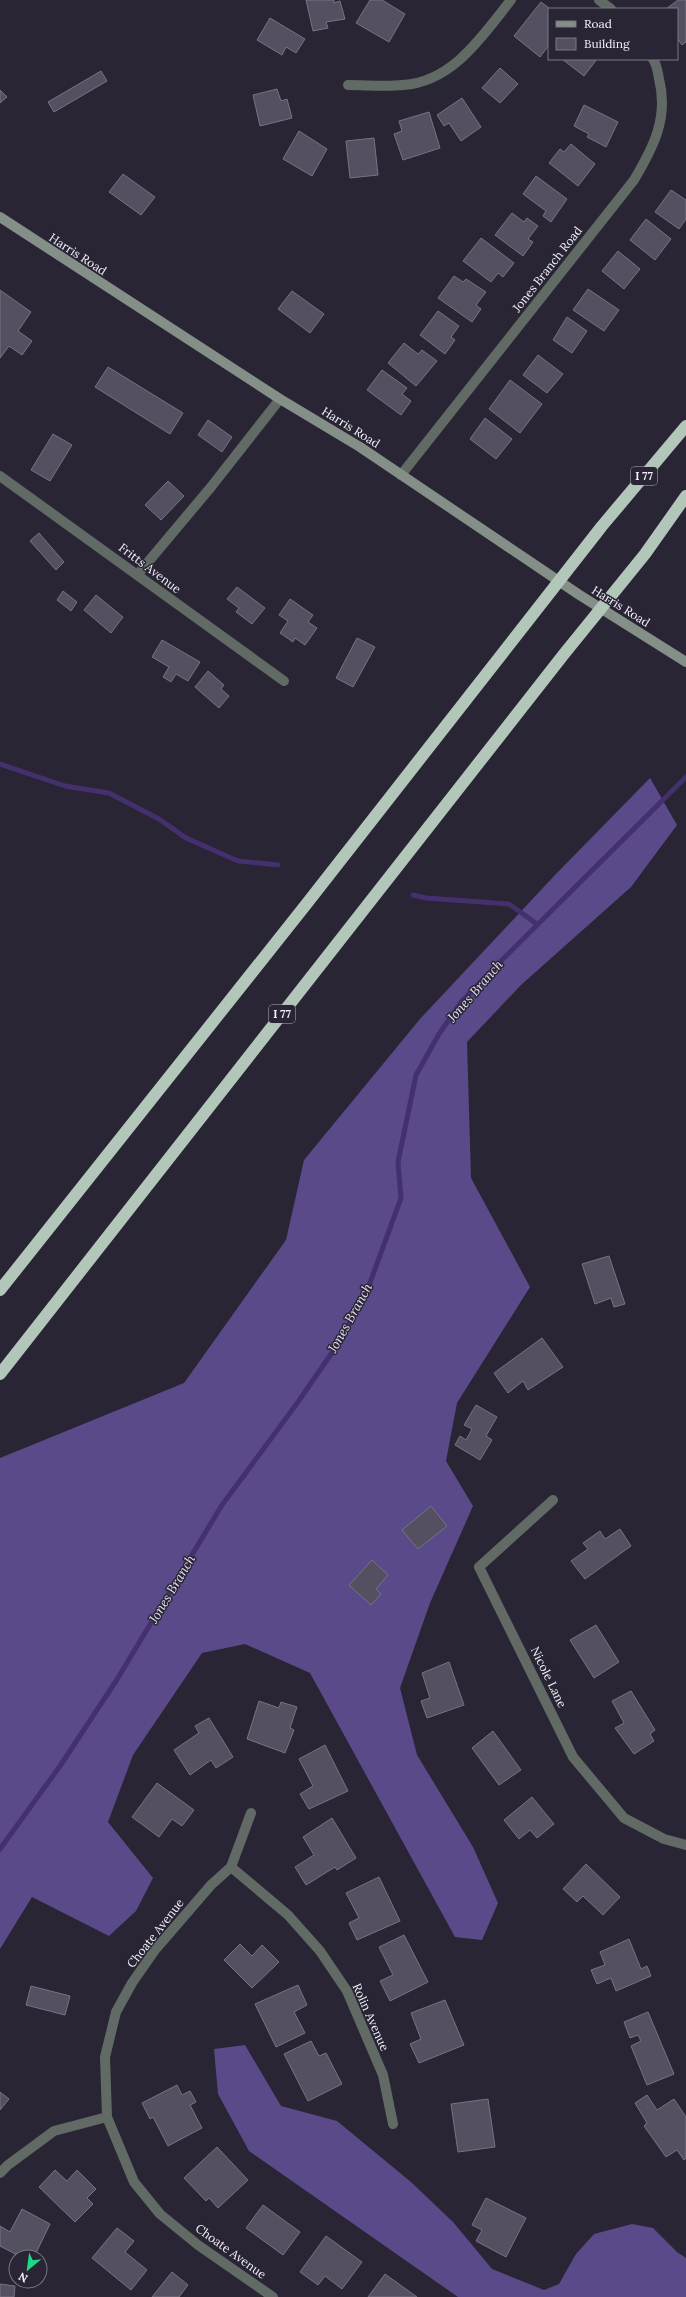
<svg xmlns="http://www.w3.org/2000/svg" width="686" height="2297" viewBox="0 0 686 2297" font-family="Lora,serif">
	<style>
		.forest { fill: #5b4a89 }
		.lines { fill: none; stroke-linecap: round; stroke-linejoin: round }
		.stream { stroke: #43306d; stroke-width: 5 }
		.building { fill: #545061; stroke: #767384 }
		.street { stroke: #626a65; stroke-width: 10 }
		.secondary { stroke: #838f87; stroke-width: 10 }
		.highway { stroke: #b2c6b9; stroke-width: 12 }
		.labels { text-anchor: middle; dominant-baseline: central; stroke-width: 3; stroke-linejoin: round; paint-order: stroke }
		.shield { fill: #292534; stroke: #b6b4bf; stroke-width: 1 }
		.shield-label { font-size: 11px; font-weight: bold; fill: #f3f1fb }
		.street-label { font-size: 12px; fill: #f3f1fb; stroke: #292534 }
		.water-label { font-size: 13px; font-style: italic; fill: #e5e2f5; stroke: #292534 }
	</style>
	<rect width="100%" height="100%" fill="#292534"/>
	<!-- forest -->
	<path class="forest" d="M 650,778 L 677,825 L 631,887 L 521,985 L 467,1042 L 471,1178 L 530,1287 L 457,1403 L 446,1461 L 473,1506 L 430,1603 L 400,1688 L 417,1755 L 473,1847 L 498,1903 L 482,1940 L 455,1937 L 310,1673 L 245,1644 L 202,1653 L 133,1755 L 108,1822 L 153,1878 L 136,1911 L 109,1936 L 32,1897 L 0,1949 L 0,1458 L 184,1383 L 286,1240 L 304,1160 L 420,1019 L 555,875 Z
		M 245,2045 L 281,2106 L 337,2121 L 411,2182 L 453,2222 L 492,2269 L 544,2290 L 559,2284 L 576,2254 L 594,2234 L 632,2224 L 653,2228 L 677,2252 L 686,2258 L 686,2297 L 458,2297 L 249,2151 L 218,2094 L 214,2049 Z"/>
	<g class="lines">
		<!-- stream -->
		<path class="stream" d="M 0,764 L 65,786 L 109,793 L 159,819 L 186,838 L 238,861 L 278,865
			M 413,895 L 426,898 L 509,904 L 537,924
			M 0,1849 L 60,1766 L 116,1681 L 222,1505 L 298,1402 L 340,1341 L 367,1291 L 401,1198 L 398,1162 L 416,1075 L 439,1034 L 462,1001 L 496,966 L 686,777"/>
	</g>
	<!-- building -->
	<path class="building" d="M 306,0 L 334,0 L 334,3 L 340,1 L 345,19 L 326,22 L 328,28 L 313,31 Z
		M 370,0 L 382,0 L 405,14 L 389,42 L 356,23 Z
		M 678,0 L 686,0 L 686,42 L 682,45 L 677,38 L 677,9 L 666,9 Z
		M 541,2 L 550,9 L 549,45 L 540,57 L 514,36 Z
		M 270,18 L 305,39 L 296,53 L 286,47 L 282,55 L 257,40 Z
		M 562,59 L 597,59 L 584,76 Z
		M 500,68 L 518,84 L 500,103 L 482,88 Z
		M 101,71 L 107,81 L 54,112 L 48,102 Z
		M 277,89 L 281,101 L 287,99 L 292,118 L 260,126 L 253,95 Z
		M 0,90 L 7,97 L 0,103 Z
		M 462,98 L 481,127 L 461,141 L 449,123 L 444,126 L 437,115 Z
		M 584,105 L 618,122 L 606,147 L 587,137 L 589,134 L 574,126 Z
		M 429,112 L 440,148 L 403,160 L 394,134 L 402,131 L 399,121 Z
		M 299,131 L 327,149 L 312,176 L 283,159 Z
		M 374,138 L 378,175 L 350,178 L 346,141 Z
		M 571,144 L 595,164 L 578,186 L 549,163 L 560,149 L 564,152 Z
		M 123,174 L 155,197 L 141,215 L 109,192 Z
		M 536,176 L 567,199 L 551,222 L 543,216 L 546,211 L 523,194 Z
		M 671,190 L 686,200 L 686,219 L 679,229 L 655,212 Z
		M 512,213 L 524,222 L 527,218 L 538,226 L 528,239 L 533,242 L 523,256 L 495,235 Z
		M 646,219 L 671,239 L 655,260 L 630,240 Z
		M 481,238 L 514,263 L 503,277 L 498,273 L 491,282 L 463,261 Z
		M 618,251 L 640,269 L 624,289 L 602,271 Z
		M 454,276 L 463,282 L 466,279 L 486,292 L 476,305 L 481,309 L 472,322 L 438,298 Z
		M 588,289 L 619,310 L 604,331 L 573,310 Z
		M 0,290 L 31,312 L 18,331 L 32,341 L 22,355 L 9,346 L 0,358 Z
		M 292,291 L 324,314 L 310,333 L 278,309 Z
		M 438,311 L 459,326 L 451,337 L 455,340 L 445,354 L 420,335 Z
		M 567,317 L 587,331 L 572,353 L 553,340 Z
		M 404,343 L 418,354 L 422,350 L 437,361 L 416,386 L 388,363 Z
		M 538,355 L 563,374 L 547,393 L 523,375 Z
		M 108,367 L 183,413 L 170,434 L 95,387 Z
		M 382,370 L 407,388 L 402,394 L 411,401 L 401,415 L 367,390 Z
		M 510,380 L 542,404 L 520,433 L 489,409 Z
		M 485,418 L 512,439 L 496,459 L 470,439 Z
		M 208,420 L 232,437 L 222,452 L 198,435 Z
		M 53,434 L 72,445 L 50,481 L 31,470 Z
		M 168,481 L 184,496 L 161,520 L 145,505 Z
		M 39,533 L 64,562 L 56,570 L 30,541 Z
		M 237,587 L 265,608 L 252,624 L 236,612 L 239,608 L 227,599 Z
		M 63,591 L 77,602 L 71,611 L 57,600 Z
		M 96,595 L 123,617 L 111,633 L 84,610 Z
		M 290,599 L 313,615 L 308,622 L 317,628 L 305,645 L 295,638 L 293,642 L 280,633 L 288,621 L 279,615 Z
		M 357,638 L 375,647 L 353,687 L 336,678 Z
		M 162,640 L 200,662 L 188,681 L 176,674 L 171,682 L 163,677 L 169,667 L 152,657 Z
		M 208,671 L 224,685 L 221,689 L 229,696 L 219,708 L 195,687 Z
		M 609,1256 L 625,1304 L 614,1307 L 611,1298 L 595,1304 L 582,1264 Z
		M 542,1338 L 563,1367 L 528,1390 L 523,1381 L 508,1393 L 494,1373 Z
		M 476,1405 L 497,1417 L 486,1436 L 492,1440 L 480,1460 L 455,1445 L 460,1436 L 466,1440 L 472,1429 L 464,1425 Z
		M 431,1506 L 447,1526 L 418,1549 L 402,1530 Z
		M 620,1529 L 631,1546 L 585,1579 L 571,1561 L 588,1549 L 583,1543 L 600,1531 L 605,1539 Z
		M 372,1560 L 388,1575 L 376,1589 L 381,1594 L 371,1605 L 349,1585 Z
		M 596,1625 L 619,1662 L 594,1678 L 570,1640 Z
		M 449,1662 L 464,1705 L 427,1718 L 421,1701 L 430,1698 L 422,1673 Z
		M 631,1691 L 655,1730 L 650,1734 L 654,1741 L 634,1754 L 615,1728 L 624,1723 L 612,1701 Z
		M 259,1701 L 279,1708 L 281,1702 L 297,1707 L 290,1728 L 294,1730 L 285,1753 L 247,1739 Z
		M 209,1718 L 233,1757 L 216,1768 L 211,1760 L 190,1775 L 174,1750 L 199,1733 L 195,1726 Z
		M 493,1731 L 521,1770 L 499,1785 L 472,1748 Z
		M 325,1745 L 348,1791 L 309,1809 L 300,1794 L 313,1786 L 299,1759 Z
		M 157,1783 L 194,1810 L 182,1826 L 172,1819 L 159,1837 L 132,1817 Z
		M 532,1797 L 554,1824 L 537,1838 L 530,1830 L 519,1839 L 504,1820 Z
		M 332,1818 L 356,1858 L 337,1870 L 335,1867 L 306,1885 L 295,1867 L 314,1855 L 303,1837 Z
		M 586,1864 L 620,1897 L 603,1915 L 583,1896 L 577,1902 L 563,1889 Z
		M 379,1877 L 400,1921 L 357,1940 L 349,1923 L 359,1918 L 346,1893 Z
		M 404,1935 L 428,1982 L 390,2001 L 380,1981 L 393,1975 L 379,1947 Z
		M 629,1939 L 641,1969 L 647,1966 L 651,1976 L 616,1991 L 611,1978 L 597,1984 L 591,1970 L 605,1965 L 600,1952 Z
		M 240,1944 L 252,1956 L 262,1945 L 279,1962 L 252,1988 L 224,1960 Z
		M 298,1985 L 307,2005 L 294,2012 L 305,2033 L 276,2047 L 255,2004 Z
		M 31,1986 L 70,1996 L 65,2015 L 26,2005 Z
		M 445,2000 L 464,2045 L 419,2063 L 410,2044 L 421,2039 L 411,2013 Z
		M 648,2012 L 674,2074 L 647,2085 L 631,2046 L 641,2041 L 638,2035 L 630,2038 L 624,2022 Z
		M 311,2041 L 319,2056 L 326,2053 L 342,2084 L 308,2101 L 284,2054 Z
		M 177,2085 L 182,2095 L 190,2091 L 196,2102 L 190,2105 L 202,2128 L 168,2146 L 153,2117 L 150,2119 L 142,2103 Z
		M 0,2092 L 9,2099 L 0,2110 Z
		M 647,2095 L 657,2110 L 674,2099 L 686,2117 L 686,2158 L 684,2160 L 677,2150 L 666,2157 L 644,2126 L 647,2123 L 635,2103 Z
		M 488,2099 L 495,2147 L 458,2152 L 451,2104 Z
		M 217,2147 L 248,2180 L 218,2208 L 209,2198 L 206,2201 L 184,2178 Z
		M 55,2170 L 67,2181 L 77,2170 L 96,2189 L 87,2198 L 93,2204 L 75,2222 L 39,2187 Z
		M 486,2198 L 526,2218 L 506,2257 L 476,2241 L 482,2230 L 472,2225 Z
		M 263,2205 L 300,2232 L 283,2255 L 246,2228 Z
		M 22,2209 L 50,2224 L 34,2257 L 21,2257 L 0,2246 L 0,2226 L 10,2232 Z
		M 117,2228 L 134,2241 L 125,2252 L 147,2270 L 131,2290 L 92,2258 Z
		M 326,2236 L 362,2262 L 342,2289 L 325,2276 L 318,2285 L 300,2272 Z
		M 172,2272 L 188,2285 L 179,2297 L 152,2297 Z
		M 385,2274 L 417,2297 L 368,2297 Z
		M 0,2284 L 15,2286 L 14,2297 L 0,2297 Z"/>
	<g class="lines">
		<!-- street -->
		<path class="street" d="M 599,0 L 611,9
			M 348,85 C 366,85 385,87 403,85 C 453,82 483,35 511,0
			M 401,475 L 634,180 C 653,148 669,118 659,79 C 658,72 657,65 653,59
			M 0,476 L 284,681
			M 138,574 L 211,487 L 280,399
			M 553,1500 L 479,1567 L 573,1757 L 624,1818 L 664,1839 L 686,1845
			M 251,1813 L 231,1867 L 211,1885 L 155,1950 L 132,1983 L 116,2012 L 105,2057 L 107,2117 L 134,2182 L 160,2214 L 198,2245 L 273,2297
			M 231,1867 L 288,1915 L 320,1951 L 347,1991 L 383,2075 L 393,2124
			M 0,2173 L 8,2165 L 54,2131 L 107,2117"/>
		<!-- secondary -->
		<path class="secondary" d="M 0,217 L 280,399 L 360,447 L 578,594 L 686,662"/>
		<!-- highway -->
		<path class="highway" d="M 0,1290 L 308,902 L 602,526 L 686,426
			M 0,1374 L 564,654 L 645,554 L 686,496"/>
	</g>
	<g class="labels">
		<!-- shield labels -->
		<g class="shield">
			<rect x="631" y="467" width="26" height="18" rx="3"/>
			<rect x="269" y="1005" width="26" height="18" rx="3"/>
		</g>
		<g class="shield-label">
			<text x="644" y="476">I 77</text>
			<text x="282" y="1014">I 77</text>
		</g>
		<!-- street labels -->
		<g class="street-label">
			<text transform="translate(78 254) rotate(33)">Harris Road</text>
			<text transform="translate(547 269) rotate(-52)">Jones Branch Road</text>
			<text transform="translate(351 427) rotate(32)">Harris Road</text>
			<text transform="translate(150 568) rotate(37)">Fritts Avenue</text>
			<text transform="translate(621 606) rotate(32)">Harris Road</text>
			<text transform="translate(549 1677) rotate(64)">Nicole Lane</text>
			<text transform="translate(155 1933) rotate(-52)">Choate Avenue</text>
			<text transform="translate(371 2017) rotate(66)">Rolin Avenue</text>
			<text transform="translate(231 2251) rotate(36)">Choate Avenue</text>
		</g>
		<!-- water labels -->
		<g class="water-label">
			<text transform="translate(475 991) rotate(-49)">Jones Branch</text>
			<text transform="translate(350 1318) rotate(-61)">Jones Branch</text>
			<text transform="translate(172 1589) rotate(-59)">Jones Branch</text>
		</g>
	</g>
	<!-- legend -->
	<rect x="548" y="8" width="130" height="52" fill="#292534" stroke="#7a7784"/>
	<rect x="556" y="21" width="20" height="6" fill="#838f87" stroke="#7a7784"/>
	<text x="584" y="28" font-size="12" fill="#f3f1fb">Road</text>
	<rect x="556" y="38" width="20" height="12" fill="#545061" stroke="#7a7784"/>
	<text x="584" y="48" font-size="12" fill="#f3f1fb">Building</text>
	<!-- north arrow -->
	<g transform="translate(28 2269) rotate(209)"><circle r="19" fill="#292534" stroke="#7a7784"/>
	<path d="M0-3L7 15L0 10L-7 15Z" fill="#1bd988"/>
	<text y="-6" font-size="11" font-weight="bold" text-anchor="middle" fill="#f3f1fb">N</text>
	</g>
</svg>
